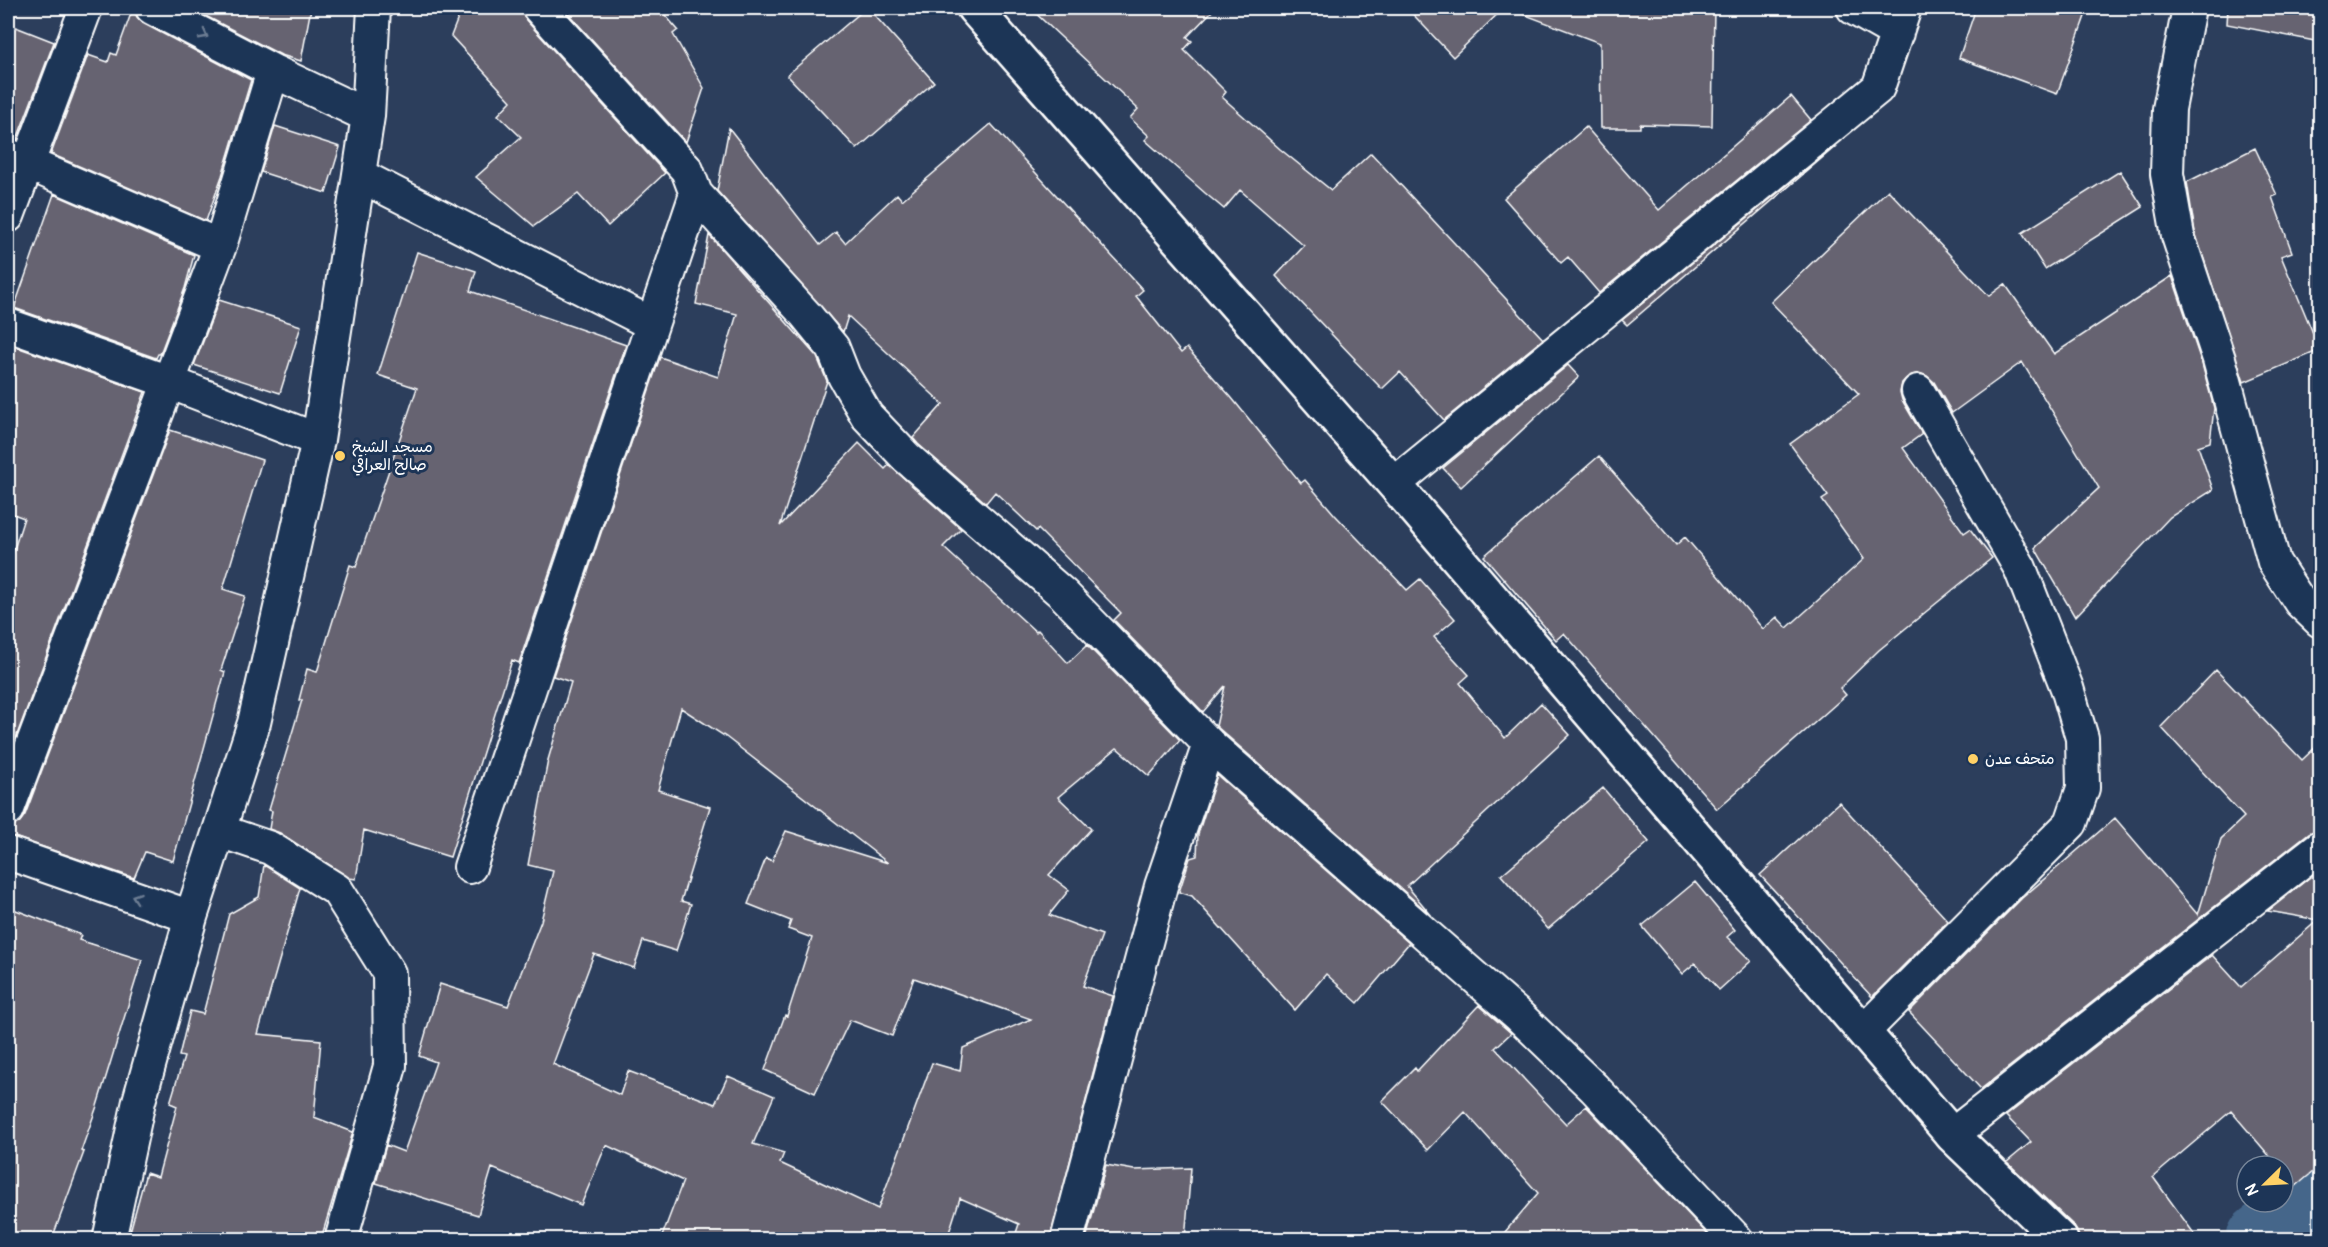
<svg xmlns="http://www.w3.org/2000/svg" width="2328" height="1247" viewBox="0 0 2328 1247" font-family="Pangolin,'Playpen Sans Arabic',sans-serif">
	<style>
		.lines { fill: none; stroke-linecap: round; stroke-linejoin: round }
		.river { stroke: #44668a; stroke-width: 74 }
		.building { fill: #666371; stroke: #fff; stroke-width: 1.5; fill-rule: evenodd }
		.minor-casing { stroke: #fff; stroke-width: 36 }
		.tertiary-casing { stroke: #fff; stroke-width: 38 }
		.minor { stroke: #1d3557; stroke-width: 32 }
		.tertiary { stroke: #1d3557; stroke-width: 33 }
		.oneway { stroke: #6c7c92 }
		.poi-dot { fill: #ffd166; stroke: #1d3557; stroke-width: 2 }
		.labels { text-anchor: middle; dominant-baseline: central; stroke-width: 6; stroke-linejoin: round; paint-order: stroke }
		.poi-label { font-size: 16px; fill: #fff; stroke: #1d3557; text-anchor: start }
	</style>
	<rect width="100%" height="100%" fill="#2c3e5c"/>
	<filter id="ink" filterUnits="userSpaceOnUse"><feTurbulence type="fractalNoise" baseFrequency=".0167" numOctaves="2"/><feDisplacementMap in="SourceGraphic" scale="12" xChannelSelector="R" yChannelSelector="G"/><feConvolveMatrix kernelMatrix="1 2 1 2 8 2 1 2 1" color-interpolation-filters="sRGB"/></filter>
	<g filter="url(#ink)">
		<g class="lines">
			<!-- river -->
			<path class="river" d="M 2263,1240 L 2320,1198"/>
		</g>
		<!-- building -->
		<path class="building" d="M 133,8 L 137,17 L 144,24 L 251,80 L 222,176 L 206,221 L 51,154 L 88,55 L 108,62 L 111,53 L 116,55 Z
			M 190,8 L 311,8 L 301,61 L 281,55 Z
			M 462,8 L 522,8 L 526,20 L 665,173 L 608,226 L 578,194 L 534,226 L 476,177 L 521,137 L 498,115 L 511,101 L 451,36 Z
			M 563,8 L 659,8 L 678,30 L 673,34 L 704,88 L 686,142 Z
			M 866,8 L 868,8 L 934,82 L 857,149 L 787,75 Z
			M 1030,8 L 1215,8 L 1187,37 L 1192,41 L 1184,50 L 1226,92 L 1222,97 L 1280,149 L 1331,190 L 1371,153 L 1543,339 L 1444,420 L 1400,372 L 1382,389 L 1354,360 L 1355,359 L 1276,276 L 1304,246 L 1240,190 L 1224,209 L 1205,193 L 1145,140 L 1149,136 L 1130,118 L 1138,109 Z
			M 1407,8 L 1504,8 L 1453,57 Z
			M 1515,8 L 1714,8 L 1712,126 L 1640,124 L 1640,128 L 1601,128 L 1600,43 L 1515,11 Z
			M 1976,8 L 2088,8 L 2057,94 L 1959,58 Z
			M 2228,8 L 2320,8 L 2320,42 L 2227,24 Z
			M 8,24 L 54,42 L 17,139 L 8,137 Z
			M 1791,96 L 1811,120 L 1599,293 L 1568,257 L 1561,263 L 1504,198 L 1586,127 L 1659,210 Z
			M 991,124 L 1143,290 L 1136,296 L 1181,353 L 1187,348 L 1231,397 L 1301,483 L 1305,480 L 1335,515 L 1407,590 L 1420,579 L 1455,619 L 1434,637 L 1469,675 L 1460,683 L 1505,738 L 1541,703 L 1570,735 L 1407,886 L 1432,916 L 1216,726 L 1225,686 L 1203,712 L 1114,620 L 1121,613 L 1038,529 L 1036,531 L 995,492 L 986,503 L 918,444 L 913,438 L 943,404 L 848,316 L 843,332 L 717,191 L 729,128 L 820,245 L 836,232 L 845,243 L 897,194 L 902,200 Z
			M 275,126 L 340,147 L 326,193 L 261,172 Z
			M 1835,147 L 1627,325 L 1622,320 L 1834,147 Z
			M 2255,148 L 2277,195 L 2272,197 L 2292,252 L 2281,256 L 2320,350 L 2244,382 L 2195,232 L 2187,182 Z
			M 2120,171 L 2143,207 L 2045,269 L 2022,233 Z
			M 1888,190 L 1989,296 L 2005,284 L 2054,354 L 2172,276 L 2202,364 L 2214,408 L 2210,442 L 2198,446 L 2213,490 L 2170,517 L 2075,617 L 2035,548 L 2099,488 L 2022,362 L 1952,413 L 1934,382 L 1927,376 L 1919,373 L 1909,376 L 1902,383 L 1900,392 L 1902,400 L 1922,434 L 1903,448 L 1964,533 L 1970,529 L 1992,558 L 1879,650 L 1840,688 L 1846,695 L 1717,809 L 1564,633 L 1556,640 L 1484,556 L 1599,456 L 1676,545 L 1685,537 L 1763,629 L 1777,617 L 1787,628 L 1864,559 L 1822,500 L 1828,496 L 1790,444 L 1859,394 L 1771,302 Z
			M 54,194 L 194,255 L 185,288 L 160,354 L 158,354 L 156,358 L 14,308 Z
			M 709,235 L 817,357 L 827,381 L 780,526 L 859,443 L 885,469 L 889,465 L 961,529 L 943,547 L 1036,632 L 1038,630 L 1068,663 L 1087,645 L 1180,740 L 1149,776 L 1117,748 L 1058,797 L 1091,829 L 1049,875 L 1069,890 L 1049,915 L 1102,935 L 1083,986 L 1113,996 L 1050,1239 L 1014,1239 L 1019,1224 L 960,1198 L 947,1239 L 661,1239 L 683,1181 L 606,1145 L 581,1205 L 492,1168 L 478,1215 L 376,1183 L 386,1145 L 404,1152 L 436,1062 L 419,1056 L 440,984 L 508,1006 L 541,921 L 553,871 L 528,865 L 548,760 L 571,682 L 553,676 L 660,357 L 718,377 L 737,314 L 696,304 ZM 681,708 L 726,737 L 888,863 L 786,831 L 772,861 L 766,858 L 748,904 L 791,921 L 788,929 L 812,938 L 787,1016 L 785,1015 L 765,1070 L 815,1093 L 850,1020 L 892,1036 L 914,978 L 1031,1019 L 963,1048 L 960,1071 L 932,1063 L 878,1209 L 780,1163 L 784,1153 L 753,1144 L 774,1096 L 728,1076 L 715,1104 L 628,1071 L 620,1095 L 553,1064 L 594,954 L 634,968 L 643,941 L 676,951 L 691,904 L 681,901 L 710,807 L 658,790 Z
			M 417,252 L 476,271 L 470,291 L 626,345 L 519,663 L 512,660 L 450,857 L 364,830 L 356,879 L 349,878 L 280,833 L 269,829 L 272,811 L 269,810 L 302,700 L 299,700 L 307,669 L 317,672 L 350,565 L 356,567 L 417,388 L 378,375 Z
			M 219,300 L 301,326 L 280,393 L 194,365 Z
			M 8,344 L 145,392 L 8,759 L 8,568 L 24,518 L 8,512 Z
			M 1568,365 L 1579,377 L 1461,487 L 1443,468 Z
			M 170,430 L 262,460 L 223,589 L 245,596 L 221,670 L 225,672 L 173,861 L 145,852 L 134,878 L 8,835 L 8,826 L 19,823 L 25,815 Z
			M 2216,670 L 2302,760 L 2320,743 L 2320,829 L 2309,833 L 1981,1089 L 1909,1012 L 2022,898 L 2115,818 L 2198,915 L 2221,839 L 2244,817 L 2161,727 Z
			M 1217,775 L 1409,943 L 1358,1003 L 1326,974 L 1295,1010 L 1192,896 L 1179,892 L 1190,858 L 1197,856 L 1198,834 Z
			M 1603,788 L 1649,842 L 1548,929 L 1501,875 Z
			M 1839,802 L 1948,921 L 1872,997 L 1760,875 Z
			M 264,865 L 300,888 L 258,1034 L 321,1040 L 314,1117 L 353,1132 L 321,1239 L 128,1239 L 146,1173 L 158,1177 L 177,1106 L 170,1103 L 184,1057 L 179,1056 L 190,1011 L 203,1014 L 229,914 L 259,897 Z
			M 2320,869 L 2320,1166 L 2295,1187 L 2283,1172 L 2283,1166 L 2278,1166 L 2231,1111 L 2153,1177 L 2198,1239 L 2079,1239 L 2074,1226 L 2007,1162 L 2031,1142 L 2006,1116 L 2212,955 L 2241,987 L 2318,920 L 2268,911 Z
			M 1695,882 L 1735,930 L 1727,937 L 1751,961 L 1719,990 L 1695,963 L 1682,974 L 1642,926 Z
			M 8,907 L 81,935 L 79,940 L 142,960 L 97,1106 L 81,1151 L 84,1152 L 52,1239 L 8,1239 Z
			M 1479,1005 L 1511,1033 L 1495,1048 L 1566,1124 L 1586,1106 L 1712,1239 L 1499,1239 L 1538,1193 L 1465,1112 L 1428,1150 L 1382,1101 L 1415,1068 L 1417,1071 Z
			M 1106,1165 L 1134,1170 L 1191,1168 L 1185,1239 L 1086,1239 Z"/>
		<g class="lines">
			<defs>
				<path id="minor" d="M 152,8 L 273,71 L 368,116
					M 1853,8 L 1897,33
					M 2189,8 L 2169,109 L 2167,174 L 2178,236 L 2219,359 L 2274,562 L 2300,602 L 2320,621
					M 8,155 L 220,246
					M 359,175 L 652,324
					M 696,194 L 806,315 L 833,348 L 844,376 L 867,416 L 906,457 L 1063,594 L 1209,744 L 1518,1015 L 1594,1088 L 1737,1240
					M 8,216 L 86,8
					M 8,325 L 169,382 L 318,440
					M 1394,484 L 1878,88 L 1905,8
					M 8,809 L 220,246 L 273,71
					M 220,831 L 270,848 L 337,890 L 389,973 L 390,1066 L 341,1240
					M 8,853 L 191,917
					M 470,867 L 696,194 L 687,170 L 539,8
					M 1864,1031 L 2071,823 L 2083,788 L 2082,738 L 2067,688 L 2020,568 L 1918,391
					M 1952,1135 L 2320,847
					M 109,1240 L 139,1101 L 191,917 L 254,723 L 318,440 L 368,116 L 374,8
					M 1067,1240 L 1161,886 L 1209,744"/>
				<path id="tertiary" d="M 974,8 L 1394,484 L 1952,1135 L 2061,1240"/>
			</defs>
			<!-- minor casing -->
			<use href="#minor" class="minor-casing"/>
			<!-- tertiary casing -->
			<use href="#tertiary" class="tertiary-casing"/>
			<!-- minor -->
			<use href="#minor" class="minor"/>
			<!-- tertiary -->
			<use href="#tertiary" class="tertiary"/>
		</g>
		<!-- one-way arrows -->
		<defs><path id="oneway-chevron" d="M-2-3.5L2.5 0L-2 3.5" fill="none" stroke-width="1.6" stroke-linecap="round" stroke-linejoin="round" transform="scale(1.5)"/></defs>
		<g class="oneway">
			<use href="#oneway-chevron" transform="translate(204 35) rotate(28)"/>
			<use href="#oneway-chevron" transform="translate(136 897) rotate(-161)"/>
		</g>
	</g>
	<!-- markers -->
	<g class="poi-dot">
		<circle cx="340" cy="456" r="6"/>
		<circle cx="1973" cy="759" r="6"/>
	</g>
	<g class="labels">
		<!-- poi labels -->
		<g class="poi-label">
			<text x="352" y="447">مسجد الشيخ<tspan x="352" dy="18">صالح العراقي</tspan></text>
			<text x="1985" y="759">متحف عدن</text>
		</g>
	</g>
	<!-- margin -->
	<rect width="2328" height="1247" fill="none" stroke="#1d3557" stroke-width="30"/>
	<rect x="15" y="15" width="2298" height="1217" fill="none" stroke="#fff" stroke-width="2" filter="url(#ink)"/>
	<!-- north arrow -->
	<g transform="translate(2265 1184) rotate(246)"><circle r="28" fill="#1d3557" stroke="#77869a" stroke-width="1.5"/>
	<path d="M0-4.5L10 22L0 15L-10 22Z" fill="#ffd166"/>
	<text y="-9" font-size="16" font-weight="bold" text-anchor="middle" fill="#ffffff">N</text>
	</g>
</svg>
